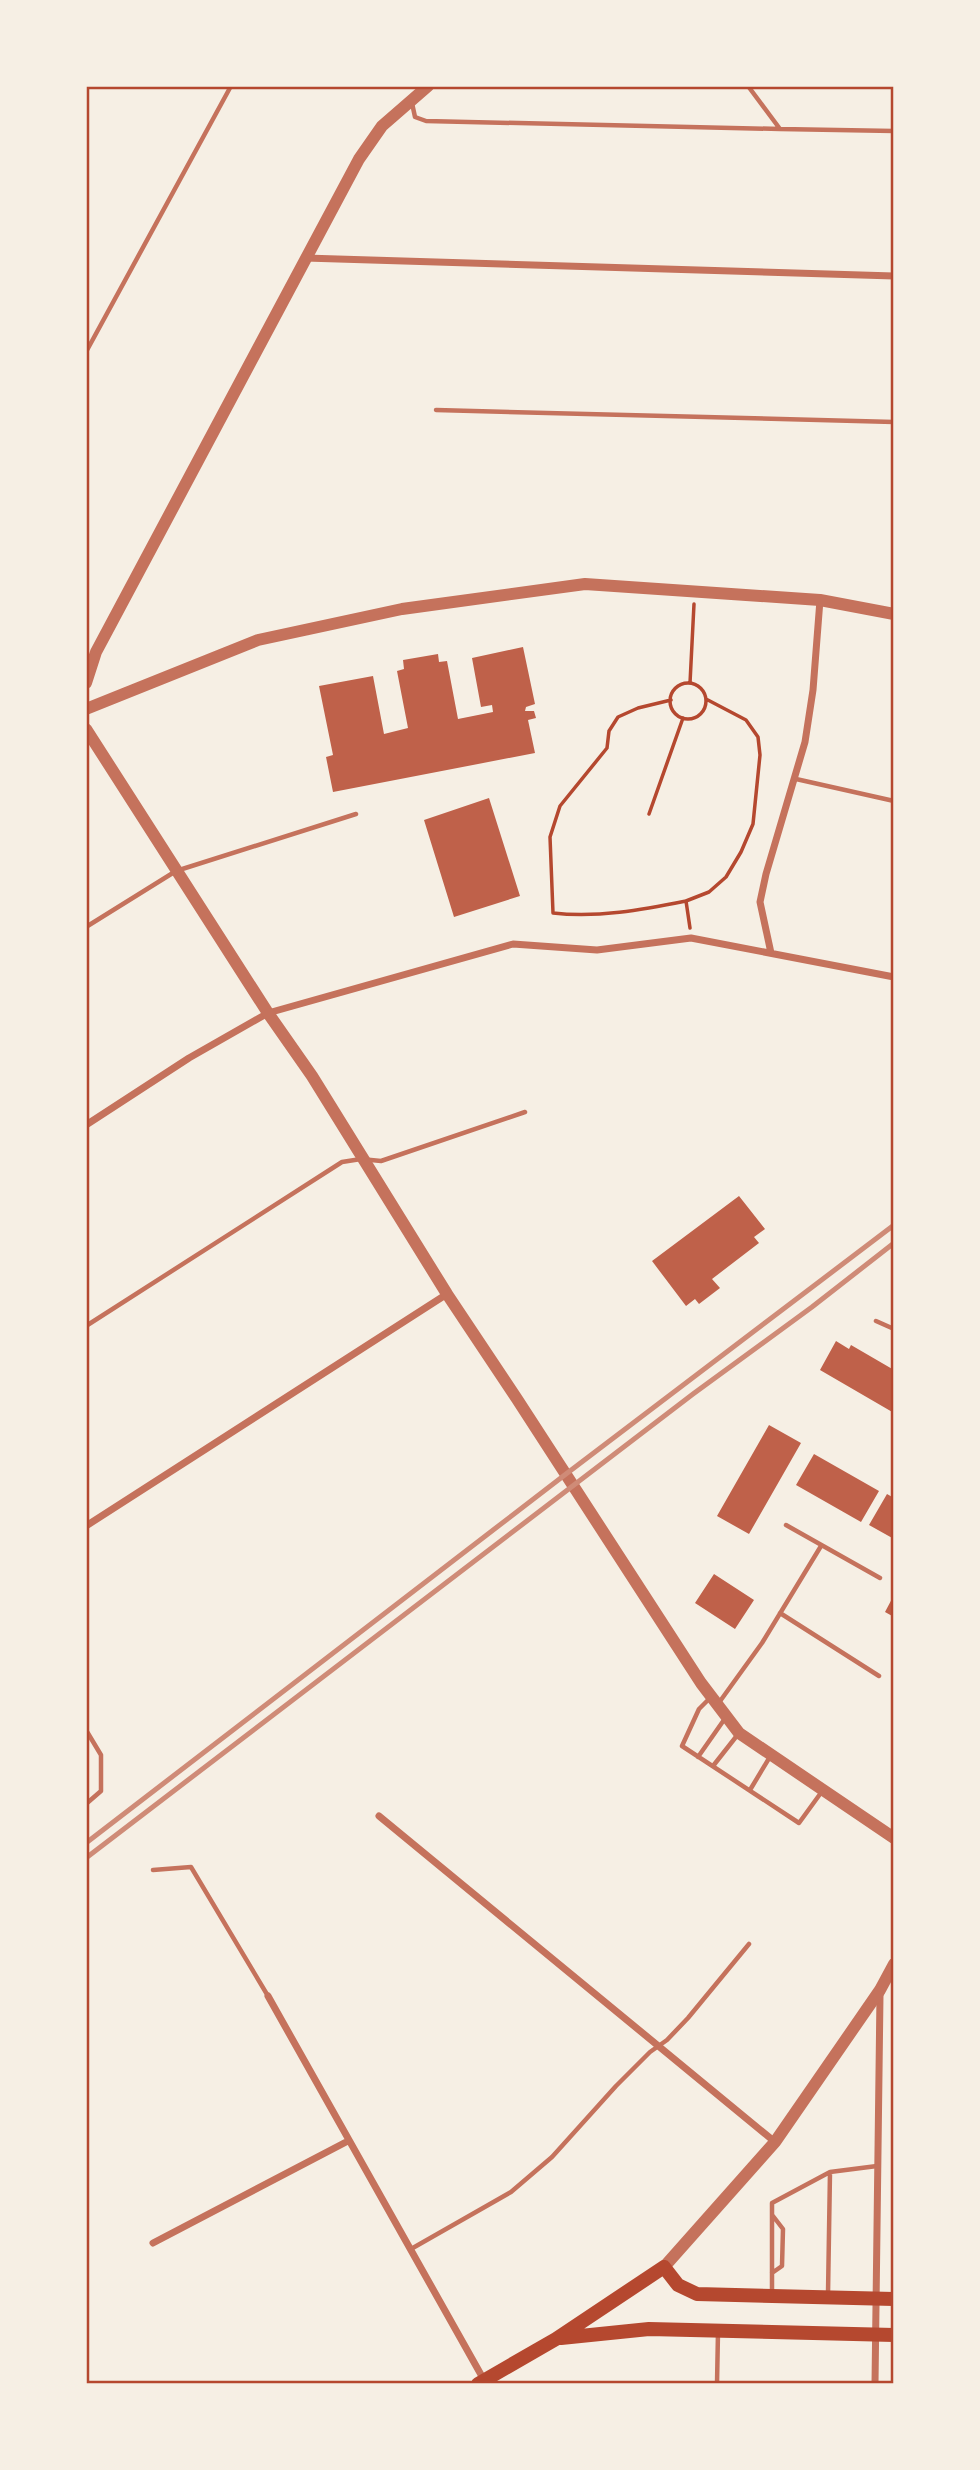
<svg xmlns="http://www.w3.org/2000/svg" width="980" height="2470" viewBox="0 0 980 2470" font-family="'Archivo Narrow',sans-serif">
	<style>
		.building { fill: #bf614a }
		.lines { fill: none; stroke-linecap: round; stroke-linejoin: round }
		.path { stroke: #b5482f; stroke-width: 3.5 }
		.service { stroke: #c5725c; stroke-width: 4.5 }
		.minor { stroke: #c5725c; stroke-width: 7 }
		.tertiary { stroke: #c5725c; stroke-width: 12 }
		.secondary { stroke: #b5482f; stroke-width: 14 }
		.rail { stroke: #cf8b77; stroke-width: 5 }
		.neatline { fill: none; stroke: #b5482f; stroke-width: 2.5 }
	</style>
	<rect width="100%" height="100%" fill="#f6efe4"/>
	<!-- building -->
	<path class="building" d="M 523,647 L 535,704 L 526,707 L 525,711 L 534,711 L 536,718 L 528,720 L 535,753 L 333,792 L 326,757 L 333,755 L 319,686 L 373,676 L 384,734 L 408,728 L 397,671 L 404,669 L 403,660 L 438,654 L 439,662 L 447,661 L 458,719 L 493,712 L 492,705 L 481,707 L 472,658 Z
		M 489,798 L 520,896 L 454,917 L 424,820 Z
		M 739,1196 L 765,1229 L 754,1237 L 759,1243 L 712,1279 L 720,1288 L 699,1304 L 695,1299 L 686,1306 L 652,1261 Z
		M 836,1341 L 849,1349 L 851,1345 L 894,1370 L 894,1413 L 820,1370 Z
		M 769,1425 L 801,1443 L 749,1534 L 717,1516 Z
		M 814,1454 L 879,1491 L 861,1522 L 796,1485 Z
		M 887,1494 L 894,1498 L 894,1539 L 869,1525 Z
		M 714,1574 L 754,1600 L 735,1629 L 695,1603 Z
		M 894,1595 L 894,1617 L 885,1612 Z"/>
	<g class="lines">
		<!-- path -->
		<path class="path" d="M 690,683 L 694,604
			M670 701a18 18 0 1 1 36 0a18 18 0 1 1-36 0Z
			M 671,700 L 638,708 L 618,717 L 609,731 L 607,748 L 560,806 L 550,837 L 553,913 C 597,918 642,910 686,901
			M 649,814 L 683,718
			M 690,928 L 686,901 L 709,892 L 726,877 L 741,852 L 753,824 L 760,755 L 758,737 L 746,720 L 706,699"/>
		<!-- service -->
		<path class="service" d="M 748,86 L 780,129 L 894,131
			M 412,103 L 415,117 L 426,121 L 780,129
			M 86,352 L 231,86
			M 436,410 L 894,422
			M 796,779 L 894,801
			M 86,927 L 176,871 L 356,814
			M 876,1321 L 894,1329
			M 86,1326 L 342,1162 L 361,1159 L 381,1161 L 525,1112
			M 786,1525 L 880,1578
			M 780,1613 L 879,1676
			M 710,1698 L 699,1709 L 682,1746 L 799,1823 L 823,1790
			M 718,1704 L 762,1643 L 821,1546
			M 86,1730 L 101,1755 L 101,1791 L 86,1804
			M 698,1757 L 726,1717
			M 713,1766 L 739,1733
			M 750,1790 L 771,1755
			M 153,1870 L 191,1867 L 268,1996
			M 411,2249 L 511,2192 L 552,2157 L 616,2086 L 650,2052 L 667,2040 L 688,2018 L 749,1944
			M 772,2273 L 782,2266 L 783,2229 L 773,2216
			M 828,2294 L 830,2172 L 877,2166
			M 772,2295 L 772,2203 L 830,2172
			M 717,2384 L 718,2332"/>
		<!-- minor -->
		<path class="minor" d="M 305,258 L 894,276
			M 771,953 L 760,902 L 766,874 L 805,742 L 813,690 L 820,600
			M 86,1125 L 189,1058 L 268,1013 L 513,944 L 597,950 L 691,938 L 894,977
			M 86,1526 L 447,1294
			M 379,1816 L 775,2142
			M 268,1996 L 484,2380
			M 153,2243 L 348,2141
			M 875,2384 L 880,1995"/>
		<!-- tertiary -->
		<path class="tertiary" d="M 86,683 L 96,652 L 359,159 L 382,126 L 428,86
			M 86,709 L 258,640 L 402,609 L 585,584 L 820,600 L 894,614
			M 86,729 L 268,1013 L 312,1076 L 447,1294 L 517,1399 L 701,1683 L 739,1733 L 894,1838
			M 664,2267 L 775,2142 L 880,1990 L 894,1964"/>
		<!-- secondary -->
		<path class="secondary" d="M 561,2338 L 649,2329 L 894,2335
			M 478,2384 L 556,2339 L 664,2267 L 678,2285 L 697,2294 L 894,2299"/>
		<!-- rail -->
		<path class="rail" d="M 86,1843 L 566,1474 L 894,1225
			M 86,1858 L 693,1394 L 812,1307 L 894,1243"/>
	</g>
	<!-- border -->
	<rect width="980" height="2470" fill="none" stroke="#f6efe4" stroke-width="175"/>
	<rect x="88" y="88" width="804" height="2294" class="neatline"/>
</svg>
